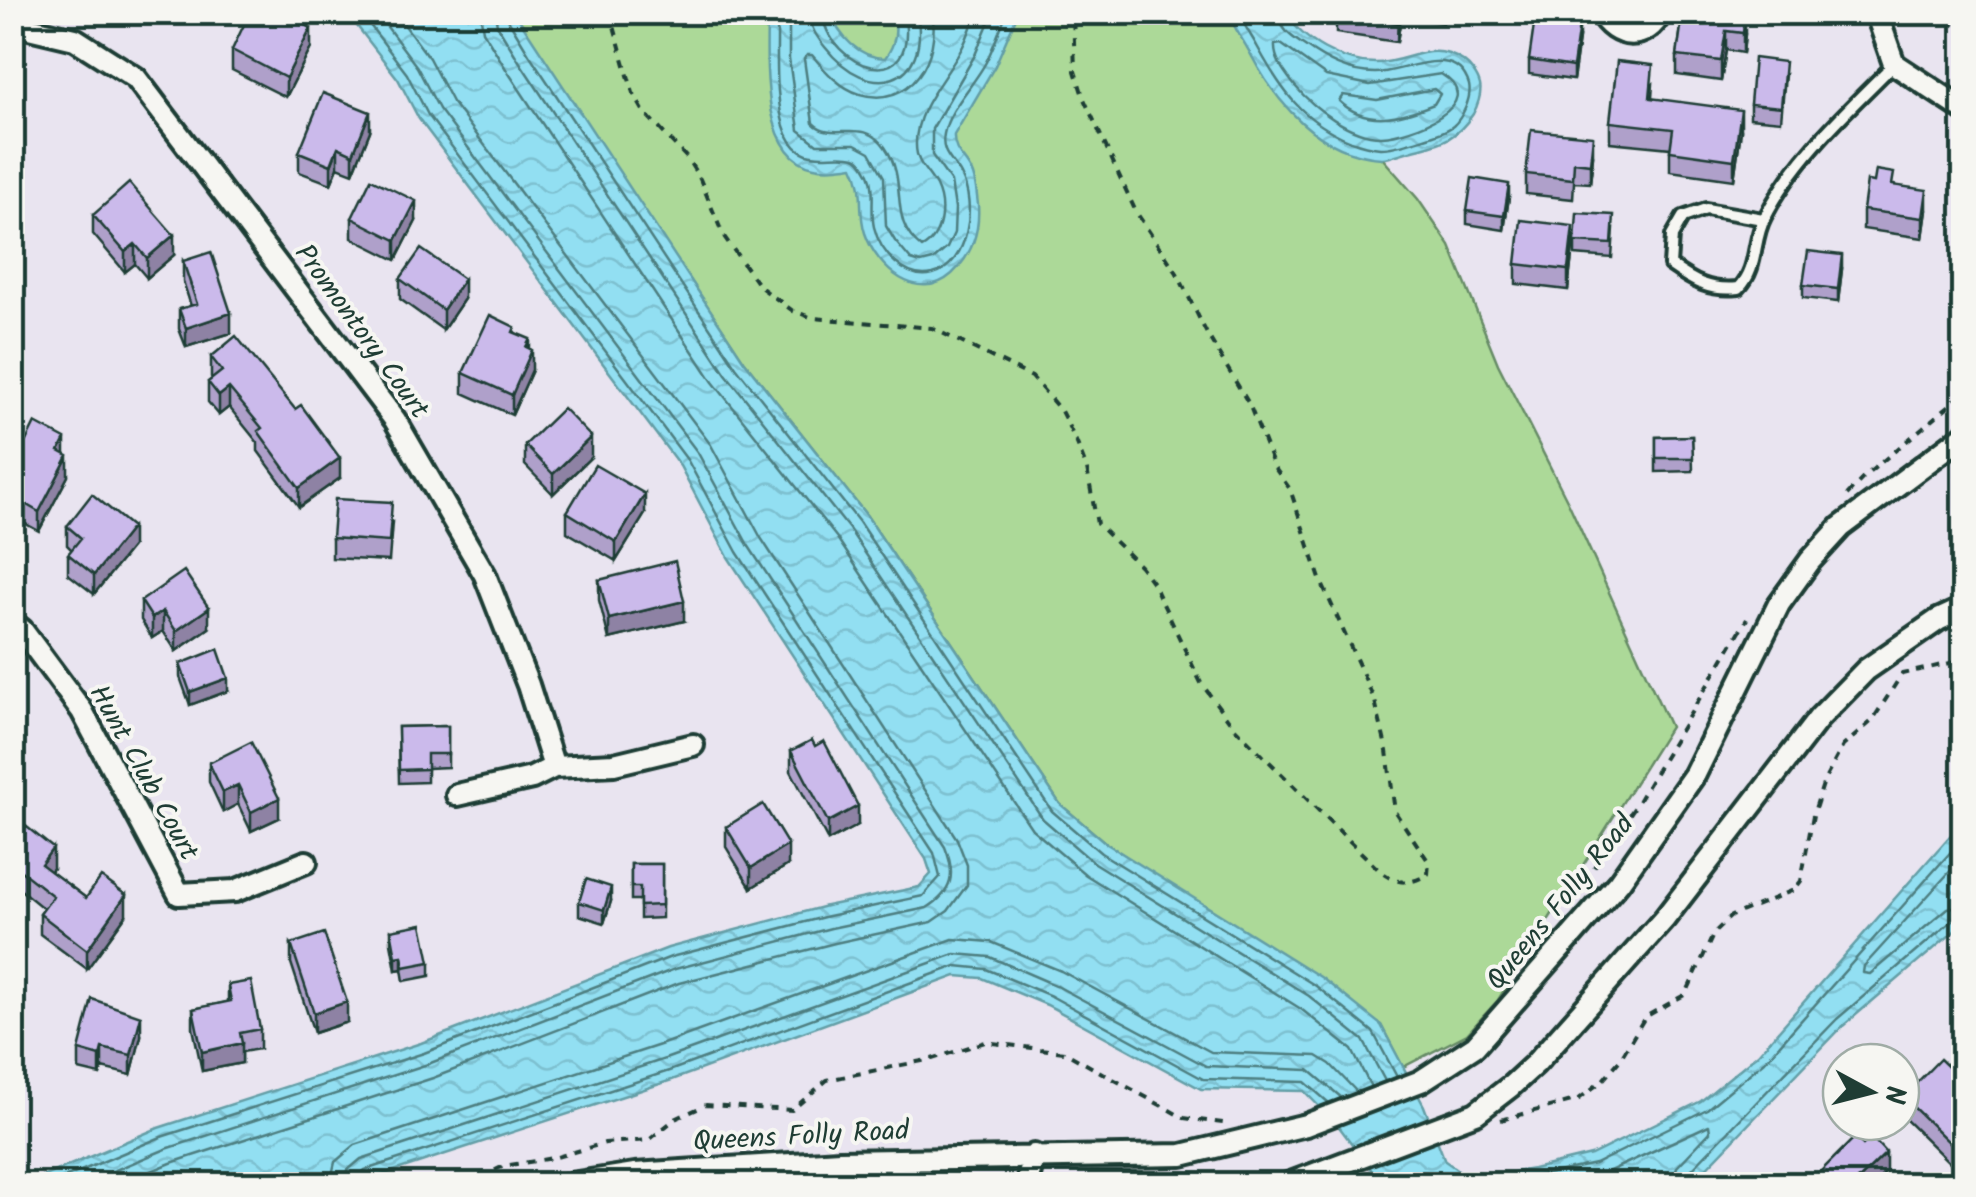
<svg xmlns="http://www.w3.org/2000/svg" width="1976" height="1197" viewBox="0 0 1976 1197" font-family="Kalam,sans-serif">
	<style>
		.grass { fill: #acd998; stroke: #668b66; stroke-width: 2.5 }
		.water { fill: url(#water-waves); stroke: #649ea6; stroke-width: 2.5 }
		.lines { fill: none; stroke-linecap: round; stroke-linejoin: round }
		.shore { stroke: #4d7e80; stroke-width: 2.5 }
		.lane-casing { stroke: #1f3d34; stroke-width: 18 }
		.street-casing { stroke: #1f3d34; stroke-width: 28 }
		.path { stroke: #1f3d34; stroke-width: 4; stroke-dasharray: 8 8; stroke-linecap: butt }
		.lane { stroke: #f6f6f2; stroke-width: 10 }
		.street { stroke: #f6f6f2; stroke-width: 20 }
		.wall { fill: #afa0ca; stroke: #1f3d34; stroke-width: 2.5 }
		.shaded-wall { fill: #8e82a4; stroke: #1f3d34; stroke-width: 2.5 }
		.building { fill: #cbbaeb; stroke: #1f3d34; stroke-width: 2.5 }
		.labels { text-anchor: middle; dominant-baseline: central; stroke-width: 8; stroke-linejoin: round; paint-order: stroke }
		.street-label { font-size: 28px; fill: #1f3d34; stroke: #f6f6f2 }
	</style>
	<defs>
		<pattern id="water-waves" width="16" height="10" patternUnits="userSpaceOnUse" patternTransform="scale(2.5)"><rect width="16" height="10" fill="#92dff2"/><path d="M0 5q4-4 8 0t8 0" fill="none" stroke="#7dc0d0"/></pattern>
	</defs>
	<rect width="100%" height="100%" fill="#e9e4f0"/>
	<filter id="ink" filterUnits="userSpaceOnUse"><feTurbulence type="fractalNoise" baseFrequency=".01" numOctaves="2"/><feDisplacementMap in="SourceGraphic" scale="20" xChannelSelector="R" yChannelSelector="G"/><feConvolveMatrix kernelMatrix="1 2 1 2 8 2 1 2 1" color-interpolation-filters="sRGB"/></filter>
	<g filter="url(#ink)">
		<!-- grass -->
		<path class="grass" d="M 513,13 L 1255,13 L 1418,199 L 1450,246 L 1498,364 L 1569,504 L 1670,727 L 1498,1000 L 1467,1034 L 1403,1067 L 1381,1025 L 1107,844 L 1060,804 L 867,516 L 744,361 Z"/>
		<!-- water -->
		<path class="water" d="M 347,13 L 515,13 L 744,361 L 867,516 L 1060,804 L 1107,844 L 1322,978 L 1381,1025 L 1424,1106 L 1445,1161 L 1471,1179 L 1533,1169 L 1591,1155 L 1701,1101 L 1758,1054 L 1963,821 L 1963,924 L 1843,1026 L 1691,1184 L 1382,1184 L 1340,1128 L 1304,1091 L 1201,1089 L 1047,1005 L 982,978 L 956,976 L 672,1080 L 354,1184 L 25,1184 L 158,1128 L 421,1043 L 668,948 L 826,906 L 919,887 L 931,874 L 926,859 L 728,557 L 680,466 L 419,119 L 398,79 Z
			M 767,13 L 830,13 C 839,36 859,58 885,58 C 896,44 897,30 894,13 L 1018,13 L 995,66 L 954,135 C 953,154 967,158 973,175 C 976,183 977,196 978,205 C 980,233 972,255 952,274 C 918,304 877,269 865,233 C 857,209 866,191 853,166 C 840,168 827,170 814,167 C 759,156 767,55 767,13 Z
			M 1229,13 L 1286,13 C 1302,41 1342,63 1375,63 C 1409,63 1430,39 1463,61 C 1470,66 1478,76 1480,85 C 1482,94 1477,107 1473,114 C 1452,145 1436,143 1403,153 C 1395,155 1388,159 1381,158 C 1319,154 1276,103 1250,53 C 1243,39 1233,28 1229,13 Z"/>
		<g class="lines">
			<!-- shore -->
			<path class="shore" d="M 480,12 L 483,31 L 506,69 L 713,382 L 837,538 L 1032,829 L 1086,875 L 1301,1009 L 1352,1050 L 1371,1087
				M 495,12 L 497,25 L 519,61 L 726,374 L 849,529 L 1043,819 L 1094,863 L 1309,996 L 1363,1040 L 1385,1081
				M 507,12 L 509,21 L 529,54 L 736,367 L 859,522 L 1052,811 L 1101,853 L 1316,986 L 1373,1032 L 1397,1077
				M 777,12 C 778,48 773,102 787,134 C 803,169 832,150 855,157 C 862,159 865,168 869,174 C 876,189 870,210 874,227 C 880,252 905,281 933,274 C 969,264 977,204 961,175 C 953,160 940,154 944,134 C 949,108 974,85 986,62 C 994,46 1000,29 1007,12
				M 789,12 L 789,59 L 799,130 L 817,144 L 855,144 L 870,152 L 884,177 L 886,226 L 895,241 L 911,260 L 921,263 L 933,260 L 947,248 L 954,233 L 955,208 L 951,182 L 932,155 L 932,129 L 975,55 L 993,12
				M 809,12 C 810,27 816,36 825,47 C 869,103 931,86 917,12
				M 822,12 C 828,69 921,101 904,12
				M 932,12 C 941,57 911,109 860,94 C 840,88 825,71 812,55 L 807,55 L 804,59 L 813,123 C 833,143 863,116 885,147 C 910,183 886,220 922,248 C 942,237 946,207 936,186 C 928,171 916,164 916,145 C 915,108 945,80 962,48 C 968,37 972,24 977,12
				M 1239,12 C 1243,25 1251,35 1257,46 C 1281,90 1302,121 1351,141 C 1359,144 1371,147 1380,148 C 1392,149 1443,134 1453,126 C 1462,118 1472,98 1469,85 C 1456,41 1403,73 1375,73 C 1348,73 1326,61 1305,46 C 1292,37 1280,30 1278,12
				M 1275,45 L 1281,44 L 1326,76 L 1370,85 L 1441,74 C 1491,105 1409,135 1382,136 C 1351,137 1314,108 1295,86 C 1286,74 1274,60 1275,45 Z
				M 1434,89 L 1440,94 L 1434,104 C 1401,117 1367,127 1339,101 L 1343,95 L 1377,100 Z
				M 1964,856 L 1864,966 L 1863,973 L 1870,974 L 1948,908 L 1964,905
				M 50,1184 L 161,1137 L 424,1053 L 671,957 L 828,916 L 923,896 L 940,877 L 934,853 L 737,552 L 688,461 L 428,115 L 407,74 L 360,12
				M 82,1184 L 166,1149 L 428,1064 L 675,969 L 831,928 L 927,908 C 953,892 956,874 945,847 L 748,545 L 698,453 L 439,109 L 417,67 L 376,12
				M 120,1184 L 171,1163 L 433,1078 L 679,983 L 835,943 L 932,922 L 948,911 L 967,885 L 967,865 L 957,839 L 761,538 L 711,445 L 452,102 L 429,58 L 395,12
				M 330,1184 L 335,1162 L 355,1145 L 660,1045 L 953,939 L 991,942 L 1061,971 L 1211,1052 L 1317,1056 L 1330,1064 L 1357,1092
				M 345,1184 L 348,1170 L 361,1159 L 665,1059 L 955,954 L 990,957 L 1055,985 L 1206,1066 L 1309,1070 L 1342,1098
				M 357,1184 L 359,1176 L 365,1170 L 669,1071 L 956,966 L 986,969 L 1051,996 L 1203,1079 L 1305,1082 L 1329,1103
				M 1500,1184 L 1595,1164 L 1707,1109 L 1765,1061 L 1964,837
				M 1565,1184 L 1599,1176 L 1709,1125 L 1710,1132 L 1677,1167 L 1672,1184
				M 1685,1184 L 1688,1173 L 1837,1019 L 1953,920 L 1964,917"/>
			<defs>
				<path id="lane" d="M 1763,219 L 1706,209 L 1683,217 L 1672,236 L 1670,265 C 1694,282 1709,291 1739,288 C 1759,267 1752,241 1765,217 C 1795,158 1848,110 1894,64"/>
				<path id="street" d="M 1600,12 C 1615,40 1647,42 1661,12
					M 1876,12 L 1894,64 L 1964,110
					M 12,24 L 75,39 L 136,78 L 395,420 L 485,575 L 528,685 L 554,767
					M 12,622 L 22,630 L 82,711 L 179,894 L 235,891 L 306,862
					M 457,795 L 532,778 L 554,767 L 614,764 L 693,745
					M 571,1184 L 635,1174 L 840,1161 L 1182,1155 L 1306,1125 L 1421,1081 L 1475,1046 L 1619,882 L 1695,774 L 1779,604 L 1810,561 L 1841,527 L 1964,435
					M 1027,1184 L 1034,1155
					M 1288,1184 L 1476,1113 L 1511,1086 L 1535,1064 L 1665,918 L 1819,718 L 1866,670 L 1938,620 L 1964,608"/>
			</defs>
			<!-- lane casing -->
			<use href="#lane" class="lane-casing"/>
			<!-- street casing -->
			<use href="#street" class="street-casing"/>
			<!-- path -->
			<path class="path" d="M 610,12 L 633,93 L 644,112 L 687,158 L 700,179 L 723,235 L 759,286 L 793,311 L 813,318 L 932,328 L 1032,377 L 1061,411 L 1076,441 L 1087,469 L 1097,524 L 1140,566 L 1153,583 L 1201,683 L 1233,726 L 1382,873 C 1398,884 1411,885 1428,874 L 1429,862 L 1395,812 L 1387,751 L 1375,701 L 1320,579 L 1290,489 L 1274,467 L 1249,404 L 1207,334 L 1177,273 L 1136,212 L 1084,99 L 1075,71 L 1073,12
				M 1935,12 L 1964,32
				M 1847,495 L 1865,476 L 1964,393
				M 1567,907 L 1634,808 L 1747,619
				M 1501,1120 L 1579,1099 L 1603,1080 L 1619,1061 L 1645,1017 L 1686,994 L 1714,933 L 1731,916 L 1794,890 L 1801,881 L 1813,815 L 1824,781 L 1843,746 L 1872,721 L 1902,674 L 1964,660
				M 466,1184 L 504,1166 L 553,1158 L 605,1143 L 649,1140 L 675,1119 L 706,1105 L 792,1110 L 827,1080 L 932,1059 L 985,1042 L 1064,1052 L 1184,1118 L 1223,1123"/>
			<!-- lane -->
			<use href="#lane" class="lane"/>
			<!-- street -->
			<use href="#street" class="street"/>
		</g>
		<!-- wall -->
		<path class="wall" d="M 1336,12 L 1456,12 L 1455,17 L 1444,15 L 1443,23 L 1401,17 L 1397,42 L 1336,33 Z
			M 1683,12 L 1745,34 L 1743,53 L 1726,50 L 1721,81 L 1677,75 L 1677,56 Z
			M 1579,38 L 1573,80 L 1529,74 L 1529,60 Z
			M 311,48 L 286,97 L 232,70 L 232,50 Z
			M 1785,75 L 1781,121 L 1750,118 L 1750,104 Z
			M 1653,84 L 1652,98 L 1741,130 L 1734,180 L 1670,171 L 1670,148 L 1610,142 L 1610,122 Z
			M 370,131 L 353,173 L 338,167 L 331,184 L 299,172 L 299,152 Z
			M 1593,156 L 1590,183 L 1574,182 L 1573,199 L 1526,194 L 1526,174 Z
			M 1894,185 L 1927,210 L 1923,238 L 1863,229 L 1863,210 Z
			M 1509,197 L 1504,230 L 1467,224 L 1467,211 Z
			M 93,215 L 174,255 L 147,278 L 135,264 L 125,272 L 93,234 Z
			M 352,218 L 416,221 L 396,260 L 352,238 Z
			M 1614,229 L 1612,258 L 1575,255 L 1575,242 Z
			M 1573,246 L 1568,290 L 1516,284 L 1516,264 Z
			M 183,261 L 231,333 L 186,347 L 179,329 L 179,309 L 191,306 L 183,281 Z
			M 1842,269 L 1838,302 L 1803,298 L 1803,285 Z
			M 400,279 L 464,299 L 443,330 L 400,299 Z
			M 515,332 L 530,349 L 532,370 L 512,415 L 463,393 L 463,373 Z
			M 211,357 L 340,478 L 299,507 L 258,451 L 258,443 L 229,407 L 219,415 L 208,402 L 208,382 L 212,379 L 211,377 Z
			M 1692,436 L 1693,471 L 1656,472 L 1656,437 Z
			M 12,438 L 65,454 L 68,476 L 39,531 L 13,517 L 13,497 L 15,494 L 12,493 Z
			M 525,445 L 591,457 L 553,494 L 525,465 Z
			M 567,512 L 645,514 L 616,561 L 567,532 Z
			M 392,522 L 389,561 L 332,558 L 332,538 Z
			M 67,526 L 132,547 L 94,594 L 68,574 L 68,554 L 72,550 L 67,545 Z
			M 599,580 L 684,621 L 609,639 L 599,600 Z
			M 141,601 L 209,628 L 176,651 L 163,631 L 152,638 L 141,620 Z
			M 180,664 L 228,691 L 190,705 L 180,677 Z
			M 448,726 L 448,767 L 427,768 L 427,782 L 399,783 L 398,727 Z
			M 791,751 L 858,825 L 828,841 L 791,771 Z
			M 209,763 L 279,818 L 251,831 L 238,804 L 223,812 L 209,782 Z
			M 12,815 L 53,868 L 51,872 L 86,898 L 126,915 L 87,969 L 40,934 L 40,914 L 44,909 L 12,883 Z
			M 726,827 L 788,865 L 751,888 L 726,847 Z
			M 631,864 L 662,864 L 662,918 L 640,919 L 640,900 L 631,900 Z
			M 611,901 L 604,923 L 579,915 L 579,902 Z
			M 391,930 L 430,962 L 430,976 L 404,981 L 402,969 L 396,970 L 391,943 Z
			M 291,944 L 347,1022 L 314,1033 L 291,963 Z
			M 228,985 L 260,1029 L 260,1049 L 242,1052 L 242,1063 L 202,1071 L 193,1028 L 193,1009 L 228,1002 Z
			M 141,1036 L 131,1075 L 102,1068 L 100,1075 L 79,1070 L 79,1050 Z
			M 1964,1082 L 1964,1177 L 1903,1117 L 1903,1097 Z
			M 1886,1172 L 1874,1184 L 1818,1184 L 1818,1174 Z"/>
		<!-- shaded-wall -->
		<path class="shaded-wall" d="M 1398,12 L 1401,12 L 1401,17 L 1397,42 Z
			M 1745,14 L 1745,34 L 1743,53 L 1743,33 Z
			M 1579,25 L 1579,38 L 1573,80 L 1573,67 Z
			M 311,28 L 311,48 L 286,97 L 286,78 Z
			M 1726,31 L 1726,50 L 1721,81 L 1721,61 Z
			M 1741,110 L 1741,130 L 1734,180 L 1734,160 Z
			M 370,112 L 370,131 L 353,173 L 353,154 Z
			M 1593,136 L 1593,156 L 1590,183 L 1590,164 Z
			M 338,147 L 338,167 L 331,184 L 331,165 Z
			M 1509,184 L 1509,197 L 1504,230 L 1504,216 Z
			M 1927,190 L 1927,210 L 1923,238 L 1923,218 Z
			M 416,201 L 416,221 L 396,260 L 396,240 Z
			M 1573,226 L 1573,246 L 1568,290 L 1568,270 Z
			M 174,235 L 174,255 L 147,278 L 147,258 Z
			M 135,244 L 135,264 L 125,272 L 125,252 Z
			M 1842,255 L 1842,269 L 1838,302 L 1838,289 Z
			M 464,279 L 464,299 L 443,330 L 443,310 Z
			M 231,313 L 231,333 L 186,347 L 186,328 Z
			M 530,339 L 530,355 L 532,350 L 532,370 L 512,415 L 512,395 Z
			M 229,388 L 229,407 L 219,415 L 219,396 Z
			M 591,437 L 591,457 L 553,494 L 553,474 Z
			M 65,439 L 65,459 L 59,451 Z
			M 68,456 L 68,476 L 39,531 L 39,512 Z
			M 340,458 L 340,478 L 299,507 L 299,488 Z
			M 645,494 L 645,514 L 616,561 L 616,542 Z
			M 132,527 L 132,547 L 94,594 L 94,575 Z
			M 684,601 L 684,621 L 609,639 L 609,619 Z
			M 209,608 L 209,628 L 176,651 L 176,631 Z
			M 163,611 L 163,631 L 152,638 L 152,618 Z
			M 228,678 L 228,691 L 190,705 L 190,692 Z
			M 238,785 L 238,804 L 223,812 L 223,792 Z
			M 279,798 L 279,818 L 251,831 L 251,812 Z
			M 858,806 L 858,825 L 828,841 L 828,822 Z
			M 788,845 L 788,865 L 751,888 L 751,868 Z
			M 53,848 L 53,868 L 41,884 L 41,864 Z
			M 611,887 L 611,901 L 604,923 L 604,910 Z
			M 126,895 L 126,915 L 87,969 L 87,950 Z
			M 402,956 L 402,969 L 396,970 L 396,957 Z
			M 347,1002 L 347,1022 L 314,1033 L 314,1013 Z
			M 141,1016 L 141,1036 L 131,1075 L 131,1055 Z
			M 242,1043 L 242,1063 L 202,1071 L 202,1052 Z
			M 102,1048 L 102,1068 L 100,1075 L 100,1056 Z
			M 1886,1153 L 1886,1172 L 1874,1184 L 1854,1184 Z"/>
		<!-- building -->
		<path class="building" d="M 250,12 L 281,12 L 311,28 L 286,78 L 232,50 Z
			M 1336,12 L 1398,12 L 1397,23 Z
			M 1683,12 L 1732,12 L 1745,14 L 1743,33 L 1726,31 L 1721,61 L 1677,56 Z
			M 1535,18 L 1579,25 L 1573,67 L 1529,60 Z
			M 1754,58 L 1785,62 L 1781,107 L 1750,104 Z
			M 1617,61 L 1653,65 L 1650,98 L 1741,110 L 1734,160 L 1670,151 L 1673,129 L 1610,122 Z
			M 323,93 L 370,112 L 353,154 L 338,147 L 331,165 L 299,152 Z
			M 1531,130 L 1593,136 L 1590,164 L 1574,162 L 1573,179 L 1526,174 Z
			M 1876,170 L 1894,173 L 1892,185 L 1927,190 L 1923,218 L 1863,210 L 1867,181 L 1874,182 Z
			M 1472,178 L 1509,184 L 1504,216 L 1467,211 Z
			M 371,179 L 416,201 L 396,240 L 352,218 Z
			M 129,183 L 174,235 L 147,258 L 135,244 L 125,252 L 93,215 Z
			M 1577,213 L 1614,215 L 1612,244 L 1575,242 Z
			M 1521,220 L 1573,226 L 1568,270 L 1516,264 Z
			M 421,249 L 464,279 L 443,310 L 400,279 Z
			M 1808,251 L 1842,255 L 1838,289 L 1803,285 Z
			M 211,252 L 231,313 L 186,328 L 179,309 L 197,304 L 183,261 Z
			M 490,315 L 515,327 L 513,332 L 530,339 L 526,347 L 532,350 L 512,395 L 463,373 Z
			M 236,336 L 295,409 L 301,405 L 340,458 L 299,488 L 258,431 L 262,428 L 229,388 L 219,396 L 208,382 L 222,371 L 211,357 Z
			M 563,408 L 591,437 L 553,474 L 525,445 Z
			M 35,423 L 65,439 L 59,451 L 68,456 L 39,512 L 13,497 L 23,478 L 12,473 L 12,438 L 14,435 L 26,441 Z
			M 1692,436 L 1693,458 L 1656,458 L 1656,437 Z
			M 595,465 L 645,494 L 616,542 L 567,512 Z
			M 92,494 L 132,527 L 94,575 L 68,554 L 81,538 L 67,526 Z
			M 335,499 L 392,502 L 389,542 L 332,538 Z
			M 675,561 L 684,601 L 609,619 L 599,580 Z
			M 184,571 L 209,608 L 176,631 L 163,611 L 152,618 L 141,601 Z
			M 218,649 L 228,678 L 190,692 L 180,664 Z
			M 448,726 L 448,754 L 427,754 L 427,769 L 399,770 L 398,727 Z
			M 812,740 L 815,746 L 824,741 L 858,806 L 828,822 L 791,751 Z
			M 251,742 L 279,798 L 251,812 L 238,785 L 223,792 L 209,763 Z
			M 763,804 L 788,845 L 751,868 L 726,827 Z
			M 12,815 L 53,848 L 41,864 L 86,898 L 101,877 L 126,895 L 87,950 L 40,914 L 53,896 L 12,864 Z
			M 631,864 L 662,864 L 662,905 L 640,906 L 640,887 L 631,887 Z
			M 586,879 L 611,887 L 604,910 L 579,902 Z
			M 422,924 L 430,962 L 404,967 L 402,956 L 396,957 L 391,930 Z
			M 324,933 L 347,1002 L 314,1013 L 291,944 Z
			M 251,981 L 260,1029 L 240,1033 L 242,1043 L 202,1052 L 193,1009 L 231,1001 L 228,985 Z
			M 92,999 L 141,1016 L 131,1055 L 102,1048 L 100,1056 L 79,1050 Z
			M 1940,1059 L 1964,1082 L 1964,1112 L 1959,1116 L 1964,1121 L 1964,1157 L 1903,1097 Z
			M 1855,1137 L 1863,1145 L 1871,1137 L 1886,1153 L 1854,1184 L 1828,1184 L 1818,1174 Z"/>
	</g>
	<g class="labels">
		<!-- street labels -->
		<g class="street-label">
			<text transform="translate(361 332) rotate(54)">Promontory Court</text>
			<text transform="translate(143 773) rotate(61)">Hunt Club Court</text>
			<text transform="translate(1561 903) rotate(-51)">Queens Folly Road</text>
			<text transform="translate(801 1137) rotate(-3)">Queens Folly Road</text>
		</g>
	</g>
	<!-- margin -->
	<rect width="1976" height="1197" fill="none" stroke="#f6f6f2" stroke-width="50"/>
	<rect x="25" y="25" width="1926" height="1147" fill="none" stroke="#1f3d34" stroke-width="4" filter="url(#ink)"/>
	<!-- north arrow -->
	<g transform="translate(1871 1092) rotate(97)"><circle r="48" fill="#f6f6f2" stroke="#a0aca6" stroke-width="2.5"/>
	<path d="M0-8L18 38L0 25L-18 38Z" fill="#1f3d34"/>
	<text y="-15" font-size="28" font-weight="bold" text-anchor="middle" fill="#1f3d34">N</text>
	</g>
</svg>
